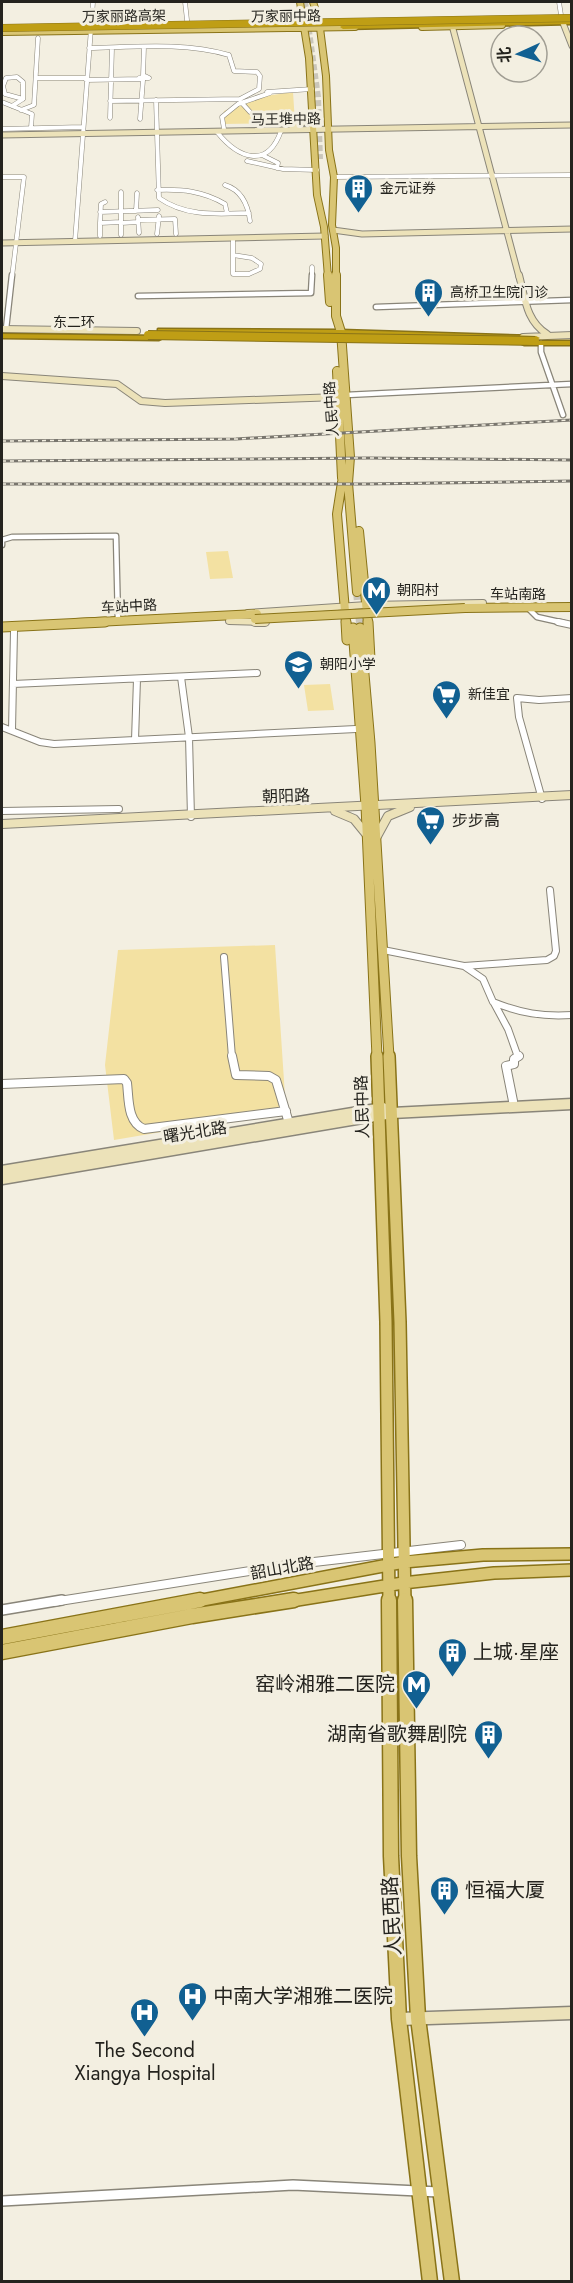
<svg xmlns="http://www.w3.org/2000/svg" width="573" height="2283" viewBox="0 0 573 2283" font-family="Jost,'Noto Sans SC',sans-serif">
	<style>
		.green { fill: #f3e1a2 }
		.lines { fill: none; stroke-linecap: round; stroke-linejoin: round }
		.primary-tunnel-far2 { stroke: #cac6ba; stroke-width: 6; stroke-dasharray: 6 3; stroke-linecap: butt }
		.primary-tunnel-far1 { stroke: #cac6ba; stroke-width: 8; stroke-dasharray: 8 4; stroke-linecap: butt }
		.primary-tunnel { stroke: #cac6ba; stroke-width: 9; stroke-dasharray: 9 4.5; stroke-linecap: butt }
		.street-far4-casing { stroke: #898579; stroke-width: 5 }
		.street-far3-casing { stroke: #898579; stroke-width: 7 }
		.street-far2-casing { stroke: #898579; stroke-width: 8 }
		.street-far1-casing { stroke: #898579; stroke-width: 10 }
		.street-casing { stroke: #898579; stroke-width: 12 }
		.secondary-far4-casing { stroke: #898579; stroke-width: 7 }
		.secondary-far3-casing { stroke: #898579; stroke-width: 8 }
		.secondary-far2-casing { stroke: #898579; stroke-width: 10 }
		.secondary-far1-casing { stroke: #898579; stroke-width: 13 }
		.secondary-casing { stroke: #898579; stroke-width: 15 }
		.primary-far4-casing { stroke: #897318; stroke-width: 8 }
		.primary-far3-casing { stroke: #897318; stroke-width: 10 }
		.primary-far2-casing { stroke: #897318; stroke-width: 11 }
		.primary-far1-casing { stroke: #897318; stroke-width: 14 }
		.primary-casing { stroke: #897318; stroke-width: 17 }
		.highway-casing { stroke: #897318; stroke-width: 3 }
		.street-far4 { stroke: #fff; stroke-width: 4 }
		.street-far3 { stroke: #fff; stroke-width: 4.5 }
		.street-far2 { stroke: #fff; stroke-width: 6 }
		.street-far1 { stroke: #fff; stroke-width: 8 }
		.street { stroke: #fff; stroke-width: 9 }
		.secondary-far4 { stroke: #ece2b9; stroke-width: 5 }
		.secondary-far3 { stroke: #ece2b9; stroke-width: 6 }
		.secondary-far2 { stroke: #ece2b9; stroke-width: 8 }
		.secondary-far1 { stroke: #ece2b9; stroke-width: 10 }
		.secondary { stroke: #ece2b9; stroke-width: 12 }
		.primary-far4 { stroke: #d9c573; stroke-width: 6 }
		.primary-far3 { stroke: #d9c573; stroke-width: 8 }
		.primary-far2 { stroke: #d9c573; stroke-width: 9 }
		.primary-far1 { stroke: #d9c573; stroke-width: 11 }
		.primary { stroke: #d9c573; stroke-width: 14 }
		.highway { fill: #bf9e15; fill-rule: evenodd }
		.rail-casing { stroke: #78756d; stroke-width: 3 }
		.rail { stroke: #f3efe1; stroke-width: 1.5; stroke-dasharray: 4; stroke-linecap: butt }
		.primary-bridge-casing { stroke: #897318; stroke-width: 10; stroke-linecap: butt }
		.highway-bridge-far1-casing { stroke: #897318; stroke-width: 8; stroke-linecap: butt }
		.highway-bridge-casing { stroke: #897318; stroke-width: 10; stroke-linecap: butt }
		.primary-bridge { stroke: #d9c573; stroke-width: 8 }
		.highway-bridge-far1 { stroke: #bf9e15; stroke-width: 7 }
		.highway-bridge { stroke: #bf9e15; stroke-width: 8 }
		.labels { text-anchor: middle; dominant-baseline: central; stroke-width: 6; stroke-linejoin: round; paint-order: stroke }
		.far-street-label { font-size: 14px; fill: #24231e; stroke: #f3efe1 }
		.far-poi-label { font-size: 14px; fill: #24231e; stroke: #f3efe1; text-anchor: start }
		.street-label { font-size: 16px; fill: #24231e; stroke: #f3efe1 }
		.poi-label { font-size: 16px; fill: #24231e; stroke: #f3efe1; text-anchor: start }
		.near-poi-label { font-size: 20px; fill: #24231e; stroke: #f3efe1; text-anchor: start }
		.near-street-label { font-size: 20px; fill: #24231e; stroke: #f3efe1 }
	</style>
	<rect width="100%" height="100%" fill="#f3efe1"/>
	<!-- green -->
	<path class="green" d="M 293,92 L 295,123 L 222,124 L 224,111 L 253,98 Z
		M 228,551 L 233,578 L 210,579 L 206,552 Z
		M 330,684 L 334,710 L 308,711 L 304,685 Z
		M 275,945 L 286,1111 L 114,1140 L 105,1065 L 118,950 Z"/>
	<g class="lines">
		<!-- primary-tunnel-far2 -->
		<path class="primary-tunnel-far2" d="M 305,2 L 318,97 L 320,159"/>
		<!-- primary-tunnel-far1 -->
		<path class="primary-tunnel-far1" d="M 357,592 L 360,623"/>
		<!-- primary-tunnel -->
		<path class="primary-tunnel" d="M 359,622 L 360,628"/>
		<defs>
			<path id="street-far4" d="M 185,2 L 188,29
				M 559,2 L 561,15
				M 89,48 C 135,47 184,42 229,55 L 234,71 L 257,72 L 260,76 L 259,89 L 240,99 L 110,101
				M 143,76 L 144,47
				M 145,76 L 149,78 L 139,78 Z
				M 17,77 L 23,82 L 23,99 L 5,94 L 3,86 L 6,78 Z
				M 37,78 L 87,78
				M 86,80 L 142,79
				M 267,92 L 312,89
				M 156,100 L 159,198 C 186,217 217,214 249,213
				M 2,102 L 32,114 L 31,128
				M 241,102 L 250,112
				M 12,106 L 23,99
				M 21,110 L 34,105 L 38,38
				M 110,118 L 112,48
				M 140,119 L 143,80
				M 2,129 L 82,127
				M 224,129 L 222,117 L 238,104 L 270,93
				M 217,132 C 238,158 267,170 281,131
				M 264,156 L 278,163 L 277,168
				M 247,161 L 283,169 L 317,170
				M 2,177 L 24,177 L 12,277
				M 334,177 L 572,175
				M 225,185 C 241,190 248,205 250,221
				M 157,190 C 182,189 203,191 225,204 L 227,213
				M 121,192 L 121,235
				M 105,202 L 101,204 L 100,223 L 121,222
				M 136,211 L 137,193
				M 100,212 L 158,210
				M 138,217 L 139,233
				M 138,220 L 175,219 L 176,234
				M 100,223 L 100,236
				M 121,223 L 138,222
				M 157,234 L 159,216
				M 233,238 L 233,255
				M 75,241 L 93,2
				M 233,255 L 252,258 L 261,264 L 260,269 L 249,274 L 233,274 Z
				M 312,277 L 312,267"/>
			<path id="street-far3" d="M 138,296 L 311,293 L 312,275
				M 376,307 L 572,300
				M 6,329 L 12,275
				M 541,343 L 541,352 L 563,415
				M 346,395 L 572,384
				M 2,545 L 2,540 L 12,537 L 116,536 L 118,621
				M 527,607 L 537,617 L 564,623"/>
			<path id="street-far2" d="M 558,622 L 572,625
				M 181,677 L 189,737 L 191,817
				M 13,684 L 257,673
				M 2,727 L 40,742 L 54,744 L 356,729
				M 12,730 L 14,631
				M 135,740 L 137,679
				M 542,799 L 519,717 L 517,698 L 539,700 L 572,698
				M 2,811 L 119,809
				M 383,950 L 464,966 L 483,979 L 493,1002 C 520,1013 543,1017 572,1015
				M 224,957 L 232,1057
				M 464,966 L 547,960 L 554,956 L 556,951 L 550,890
				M 494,1003 L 508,1029 L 518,1057"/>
			<path id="street-far1" d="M 232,1056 L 236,1075 L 269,1076 L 276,1080 L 289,1123
				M 2,1084 L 124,1079 L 127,1083 C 129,1099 127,1122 144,1129 L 286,1111
				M 513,1101 L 506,1066 L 514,1064 L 514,1059 L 519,1056
				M 53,1602 L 288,1565 L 461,1545"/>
			<path id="street" d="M 2,1610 L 62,1600
				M 2,2201 L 293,2185 L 439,2192"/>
			<path id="secondary-far4" d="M 563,23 L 572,46
				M 453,29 L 519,277
				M 292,127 L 313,119
				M 2,135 L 572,125
				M 333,230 L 362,234 L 572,229
				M 2,243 L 325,236"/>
			<path id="secondary-far3" d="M 519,275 C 525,298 526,321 547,334
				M 2,329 L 137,331
				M 523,337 L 572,335
				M 2,376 L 117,384 L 141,401 L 165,403 L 338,397
				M 248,613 L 367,605 L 483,603
				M 229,621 L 265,622"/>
			<path id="secondary-far2" d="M 255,622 L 265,622
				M 335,811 L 354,819 L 367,835
				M 2,824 L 572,795
				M 376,838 L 388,816 L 410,807"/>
			<path id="secondary-far1" d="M 2,1171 L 383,1108
				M 2,1179 L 392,1113 L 572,1104"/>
			<path id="secondary" d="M 399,2019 L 572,2013"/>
			<path id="primary-far4" d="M 300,2 L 309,58 L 317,195 L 324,227 L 328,277
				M 313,2 L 319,20 L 326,76 L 329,150 L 334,177 L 332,225 L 336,248 L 336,277
				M 422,27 L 502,25
				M 2,32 L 355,27"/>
			<path id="primary-far3" d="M 328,275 L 330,302
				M 336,275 L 336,316 L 341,332 L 350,457 L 348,483 L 357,592
				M 337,371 L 342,478
				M 342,482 L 337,514 L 346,623
				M 359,531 L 368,623
				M 465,608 L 572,607
				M 76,623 L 257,614"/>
			<path id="primary-far2" d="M 346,622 L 347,640
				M 368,622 L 370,659
				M 2,627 L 105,622
				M 353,628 L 366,806 L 377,1057
				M 360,628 L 370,743 L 389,1057"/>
			<path id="primary-far1" d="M 377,1056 L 386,1322 L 389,1602
				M 389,1056 L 400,1322 L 405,1602
				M 192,1602 L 404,1562 L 483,1555 L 572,1554
				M 285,1602 L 403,1583 L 494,1573 L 572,1570"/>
			<path id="primary" d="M 389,1600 L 391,1856 L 399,2019 L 430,2282
				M 405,1600 L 409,1856 L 418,2018 L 452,2282
				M 2,1637 L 200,1600
				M 2,1652 L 192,1616 L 294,1600"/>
			<path id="highway" d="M 572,20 L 572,24 L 343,29 L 340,27 L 343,25 Z
				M 158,329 L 341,330 L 536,336 L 540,338 L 536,340 L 341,334 L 161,333 L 158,333 Z
				M 2,334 L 159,336 L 163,338 L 159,340 L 2,338 Z
				M 521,341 L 570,341 L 572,345 L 524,345 L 520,343 Z"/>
		</defs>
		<!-- street-far4 casing -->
		<use href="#street-far4" class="street-far4-casing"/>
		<!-- street-far3 casing -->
		<use href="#street-far3" class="street-far3-casing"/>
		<!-- street-far2 casing -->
		<use href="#street-far2" class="street-far2-casing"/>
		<!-- street-far1 casing -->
		<use href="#street-far1" class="street-far1-casing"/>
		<!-- street casing -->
		<use href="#street" class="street-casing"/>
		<!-- secondary-far4 casing -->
		<use href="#secondary-far4" class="secondary-far4-casing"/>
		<!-- secondary-far3 casing -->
		<use href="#secondary-far3" class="secondary-far3-casing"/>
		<!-- secondary-far2 casing -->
		<use href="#secondary-far2" class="secondary-far2-casing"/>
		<!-- secondary-far1 casing -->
		<use href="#secondary-far1" class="secondary-far1-casing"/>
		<!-- secondary casing -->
		<use href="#secondary" class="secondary-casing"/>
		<!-- primary-far4 casing -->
		<use href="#primary-far4" class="primary-far4-casing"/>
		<!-- primary-far3 casing -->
		<use href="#primary-far3" class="primary-far3-casing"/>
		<!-- primary-far2 casing -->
		<use href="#primary-far2" class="primary-far2-casing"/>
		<!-- primary-far1 casing -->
		<use href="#primary-far1" class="primary-far1-casing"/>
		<!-- primary casing -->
		<use href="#primary" class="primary-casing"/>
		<!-- highway casing -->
		<use href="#highway" class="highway-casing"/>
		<!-- street-far4 -->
		<use href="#street-far4" class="street-far4"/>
		<!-- street-far3 -->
		<use href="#street-far3" class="street-far3"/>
		<!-- street-far2 -->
		<use href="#street-far2" class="street-far2"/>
		<!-- street-far1 -->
		<use href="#street-far1" class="street-far1"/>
		<!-- street -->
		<use href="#street" class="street"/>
		<!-- secondary-far4 -->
		<use href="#secondary-far4" class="secondary-far4"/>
		<!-- secondary-far3 -->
		<use href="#secondary-far3" class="secondary-far3"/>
		<!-- secondary-far2 -->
		<use href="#secondary-far2" class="secondary-far2"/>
		<!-- secondary-far1 -->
		<use href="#secondary-far1" class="secondary-far1"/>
		<!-- secondary -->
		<use href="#secondary" class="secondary"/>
		<!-- primary-far4 -->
		<use href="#primary-far4" class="primary-far4"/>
		<!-- primary-far3 -->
		<use href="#primary-far3" class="primary-far3"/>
		<!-- primary-far2 -->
		<use href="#primary-far2" class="primary-far2"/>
		<!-- primary-far1 -->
		<use href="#primary-far1" class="primary-far1"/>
		<!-- primary -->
		<use href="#primary" class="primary"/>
		<!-- highway -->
		<use href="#highway" class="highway"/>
		<defs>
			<path id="rail" d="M 2,441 L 236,439 L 572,420
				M 2,461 L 369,458 L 572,460
				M 2,484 L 366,484 L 572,481"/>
		</defs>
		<!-- rail casing -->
		<use href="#rail" class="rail-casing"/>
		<!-- rail -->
		<use href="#rail" class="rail"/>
		<defs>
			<path id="primary-bridge" d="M 255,619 L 465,608"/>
			<path id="highway-bridge-far1" d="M 2,28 L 572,18"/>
			<path id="highway-bridge" d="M 148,335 L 535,341"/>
		</defs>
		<!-- primary-bridge casing -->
		<use href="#primary-bridge" class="primary-bridge-casing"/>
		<!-- highway-bridge-far1 casing -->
		<use href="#highway-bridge-far1" class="highway-bridge-far1-casing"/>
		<!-- highway-bridge casing -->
		<use href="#highway-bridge" class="highway-bridge-casing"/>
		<!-- primary-bridge -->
		<use href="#primary-bridge" class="primary-bridge"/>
		<!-- highway-bridge-far1 -->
		<use href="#highway-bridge-far1" class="highway-bridge-far1"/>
		<!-- highway-bridge -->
		<use href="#highway-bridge" class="highway-bridge"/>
	</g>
	<!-- icons -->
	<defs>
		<symbol id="building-pin" viewBox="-11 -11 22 30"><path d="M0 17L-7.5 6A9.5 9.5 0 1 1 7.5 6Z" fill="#116092" stroke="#f3efe1"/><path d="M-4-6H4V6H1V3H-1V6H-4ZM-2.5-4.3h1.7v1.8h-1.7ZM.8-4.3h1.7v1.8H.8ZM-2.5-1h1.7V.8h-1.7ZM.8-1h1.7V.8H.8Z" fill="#fff"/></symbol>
		<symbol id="metro-pin" viewBox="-11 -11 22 30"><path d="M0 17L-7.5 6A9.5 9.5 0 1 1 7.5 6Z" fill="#116092" stroke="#f3efe1"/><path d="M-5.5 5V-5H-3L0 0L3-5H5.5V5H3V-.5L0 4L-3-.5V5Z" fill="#fff"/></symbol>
		<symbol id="school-pin" viewBox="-11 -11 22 30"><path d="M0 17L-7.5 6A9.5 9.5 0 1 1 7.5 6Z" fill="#116092" stroke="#f3efe1"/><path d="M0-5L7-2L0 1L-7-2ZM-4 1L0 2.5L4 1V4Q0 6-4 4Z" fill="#fff"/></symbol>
		<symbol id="supermarket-pin" viewBox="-11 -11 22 30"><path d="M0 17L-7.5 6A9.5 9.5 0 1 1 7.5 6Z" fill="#116092" stroke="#f3efe1"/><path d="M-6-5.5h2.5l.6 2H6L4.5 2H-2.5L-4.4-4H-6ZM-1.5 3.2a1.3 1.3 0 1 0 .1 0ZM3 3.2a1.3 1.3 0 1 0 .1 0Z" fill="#fff"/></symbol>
		<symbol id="hospital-pin" viewBox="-11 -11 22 30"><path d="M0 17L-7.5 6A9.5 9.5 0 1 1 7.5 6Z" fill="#116092" stroke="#f3efe1"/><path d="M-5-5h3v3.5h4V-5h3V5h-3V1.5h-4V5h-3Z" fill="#fff"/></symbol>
	</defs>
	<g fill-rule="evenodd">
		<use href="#building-pin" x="342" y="172" width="33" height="45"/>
		<use href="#building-pin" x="412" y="276" width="33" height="45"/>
		<use href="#metro-pin" x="360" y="574" width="33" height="45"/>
		<use href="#school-pin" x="282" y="648" width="33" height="45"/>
		<use href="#supermarket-pin" x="430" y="678" width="33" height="45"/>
		<use href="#supermarket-pin" x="414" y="804" width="33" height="45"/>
		<use href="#building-pin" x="436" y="1636" width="33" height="45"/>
		<use href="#metro-pin" x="400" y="1668" width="33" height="45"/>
		<use href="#building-pin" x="472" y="1718" width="33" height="45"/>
		<use href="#building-pin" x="428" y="1874" width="33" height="45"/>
		<use href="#hospital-pin" x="176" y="1980" width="33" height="45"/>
		<use href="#hospital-pin" x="128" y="1996" width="33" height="45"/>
	</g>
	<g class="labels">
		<!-- far-street labels -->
		<g class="far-street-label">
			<text transform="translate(124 16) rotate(-1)">万家丽路高架</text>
			<text transform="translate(286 16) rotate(-1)">万家丽中路</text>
			<text transform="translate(286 119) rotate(-1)">马王堆中路</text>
			<text x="74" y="322">东二环</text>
			<text transform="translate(331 409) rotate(-94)">人民中路</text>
			<text x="518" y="594">车站南路</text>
			<text transform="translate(129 606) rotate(-3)">车站中路</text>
		</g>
		<!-- far-poi labels -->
		<g class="far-poi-label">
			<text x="380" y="188">金元证券</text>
			<text x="450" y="292">高桥卫生院门诊</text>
			<text x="397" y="590">朝阳村</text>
			<text x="320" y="664">朝阳小学</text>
			<text x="468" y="694">新佳宜</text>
		</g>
		<!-- street labels -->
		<g class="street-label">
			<text transform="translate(286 796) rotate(-2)">朝阳路</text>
			<text transform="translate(362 1107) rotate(-92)">人民中路</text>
			<text transform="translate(195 1132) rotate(-9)">曙光北路</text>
			<text transform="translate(282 1568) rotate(-10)">韶山北路</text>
		</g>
		<!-- poi labels -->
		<g class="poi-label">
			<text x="452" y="820">步步高</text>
		</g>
		<!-- near-poi labels -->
		<g class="near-poi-label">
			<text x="473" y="1652">上城·星座</text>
			<text x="395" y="1684" text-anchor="end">窑岭湘雅二医院</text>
			<text x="467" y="1734" text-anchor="end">湖南省歌舞剧院</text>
			<text x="465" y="1890">恒福大厦</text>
			<text x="213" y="1996">中南大学湘雅二医院</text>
			<text x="145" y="2050" text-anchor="middle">The Second<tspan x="145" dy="23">Xiangya Hospital</tspan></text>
		</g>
		<!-- near-street labels -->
		<g class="near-street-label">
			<text transform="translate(392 1916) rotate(-93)">人民西路</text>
		</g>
	</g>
	<!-- border -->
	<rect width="573" height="2283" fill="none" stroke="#24231e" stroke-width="6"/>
	<!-- north arrow -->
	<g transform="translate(519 54) rotate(266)"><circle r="28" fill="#f3efe1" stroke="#a09d93" stroke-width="1.5"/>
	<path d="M0-4.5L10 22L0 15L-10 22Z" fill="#116092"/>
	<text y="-9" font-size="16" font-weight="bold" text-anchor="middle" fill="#24231e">北</text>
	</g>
</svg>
